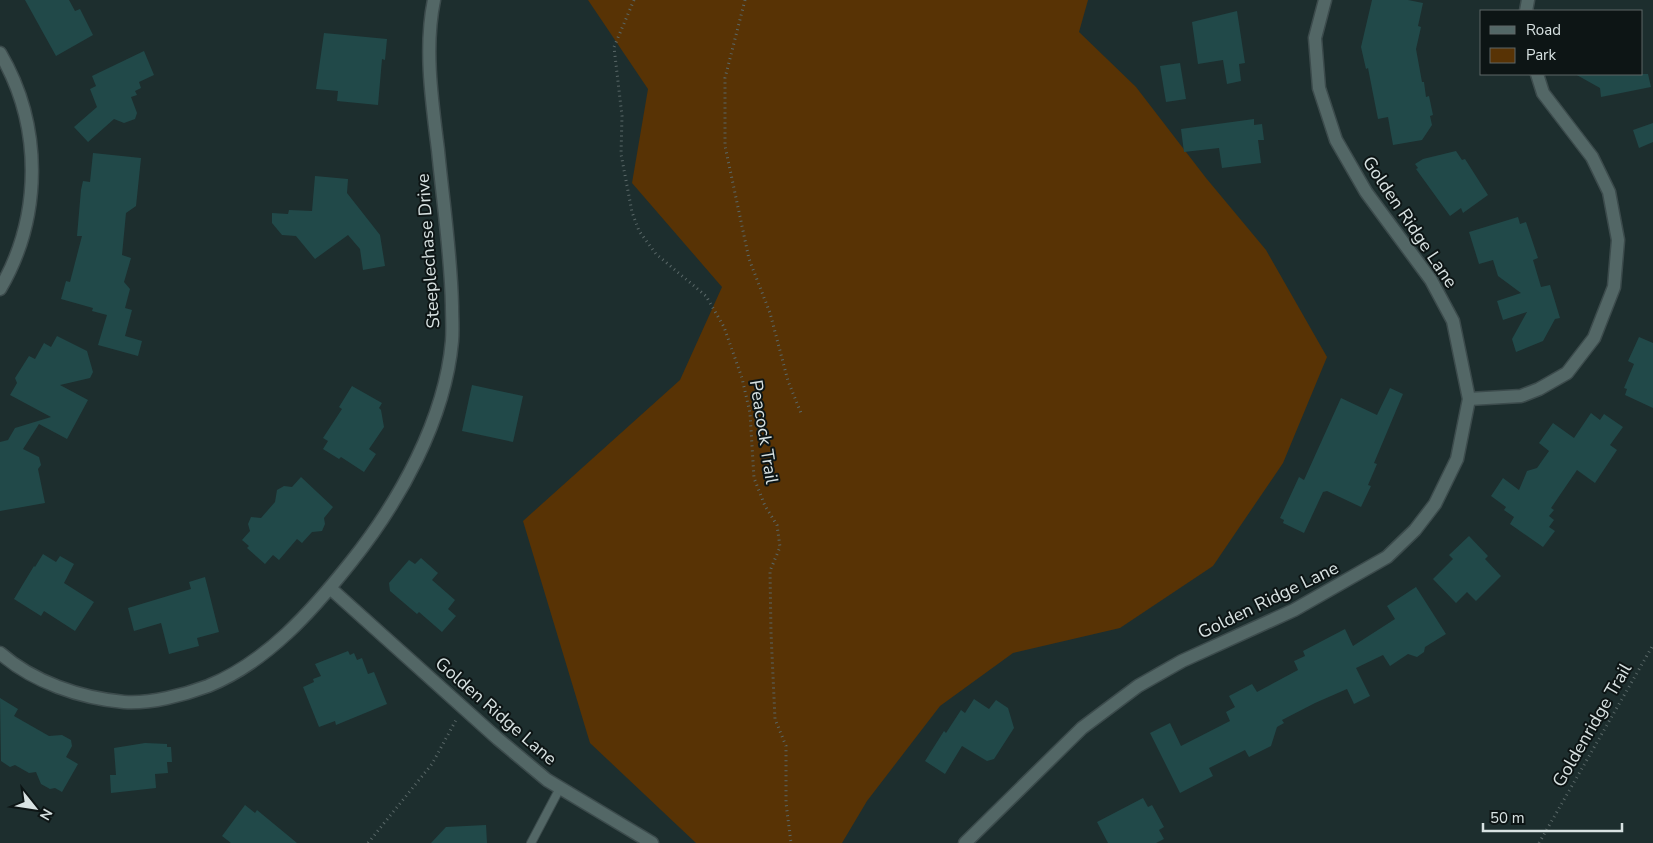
<svg xmlns="http://www.w3.org/2000/svg" width="1653" height="843" viewBox="0 0 1653 843" font-family="'Nunito Sans',sans-serif">
	<style>
		.green { fill: #583305 }
		.building { fill: #214949 }
		.lines { fill: none; stroke-linecap: round; stroke-linejoin: round }
		.service-casing { stroke: #3c4b4c; stroke-width: 10 }
		.minor-casing { stroke: #3c4b4c; stroke-width: 15 }
		.path { stroke: #5a6868; stroke-width: 3; stroke-dasharray: 1 4; stroke-linecap: butt }
		.service { stroke: #536766; stroke-width: 8 }
		.minor { stroke: #536766; stroke-width: 12 }
		.labels { text-anchor: middle; dominant-baseline: central; stroke-width: 4; stroke-linejoin: round; paint-order: stroke }
		.street-label { font-size: 18px; fill: #d8e2e2; stroke: #0d1515 }
	</style>
	<rect width="100%" height="100%" fill="#1d2e2e"/>
	<!-- green -->
	<path class="green" d="M 588,0 L 1088,0 L 1079,32 L 1136,87 L 1206,178 L 1266,250 L 1327,357 L 1283,463 L 1213,566 L 1120,628 L 1013,653 L 940,706 L 867,801 L 842,843 L 696,843 L 590,743 L 523,521 L 680,380 L 722,287 L 632,183 L 648,89 Z"/>
	<!-- building -->
	<path class="building" d="M 25,0 L 69,0 L 75,11 L 80,9 L 93,35 L 56,56 Z
		M 1372,0 L 1408,0 L 1423,3 L 1418,26 L 1421,27 L 1416,49 L 1422,82 L 1424,82 L 1426,97 L 1429,96 L 1433,115 L 1430,116 L 1432,125 L 1422,140 L 1393,145 L 1388,117 L 1378,119 L 1368,68 L 1366,69 L 1361,47 Z
		M 1237,11 L 1245,63 L 1239,64 L 1241,81 L 1227,84 L 1223,60 L 1198,64 L 1192,22 Z
		M 324,33 L 387,39 L 385,60 L 382,59 L 378,105 L 337,101 L 338,91 L 316,89 Z
		M 144,51 L 154,75 L 139,82 L 141,88 L 135,91 L 137,95 L 131,97 L 137,113 L 135,119 L 124,123 L 114,119 L 88,142 L 74,127 L 97,107 L 90,89 L 96,86 L 92,76 Z
		M 1180,63 L 1186,99 L 1166,102 L 1160,66 Z
		M 1575,74 L 1648,74 L 1651,87 L 1601,97 L 1600,88 Z
		M 1254,119 L 1254,125 L 1262,124 L 1264,140 L 1258,140 L 1261,163 L 1222,168 L 1219,148 L 1184,152 L 1181,129 Z
		M 1653,123 L 1653,142 L 1639,148 L 1633,130 Z
		M 1456,151 L 1462,160 L 1465,159 L 1488,195 L 1463,213 L 1461,208 L 1450,216 L 1416,169 L 1418,168 L 1415,164 L 1423,159 Z
		M 93,153 L 141,158 L 136,206 L 126,213 L 122,255 L 131,258 L 124,282 L 130,289 L 125,308 L 132,310 L 125,336 L 142,341 L 138,356 L 98,345 L 107,315 L 92,311 L 93,308 L 61,299 L 66,281 L 70,282 L 82,236 L 77,236 L 81,190 L 83,181 L 90,182 Z
		M 315,176 L 348,179 L 347,193 L 380,235 L 385,266 L 363,270 L 360,249 L 348,235 L 315,259 L 296,236 L 282,235 L 272,223 L 272,213 L 288,214 L 289,210 L 312,211 Z
		M 1518,217 L 1520,224 L 1526,222 L 1538,258 L 1533,260 L 1541,287 L 1550,285 L 1560,318 L 1555,319 L 1543,341 L 1516,352 L 1512,339 L 1527,312 L 1503,320 L 1497,301 L 1521,293 L 1498,276 L 1493,260 L 1479,264 L 1469,232 Z
		M 57,336 L 87,351 L 93,372 L 90,378 L 60,385 L 88,400 L 67,439 L 39,424 L 23,449 L 39,457 L 41,465 L 38,469 L 45,503 L 0,511 L 0,442 L 8,440 L 15,428 L 51,417 L 10,395 L 17,383 L 15,378 L 29,356 L 35,359 L 44,343 L 51,347 Z
		M 1639,337 L 1653,343 L 1653,408 L 1625,395 L 1627,389 L 1624,388 L 1634,364 L 1628,361 Z
		M 472,385 L 523,396 L 513,442 L 462,431 Z
		M 352,386 L 382,403 L 379,408 L 381,410 L 384,427 L 369,449 L 376,454 L 364,472 L 341,457 L 339,459 L 323,449 L 328,441 L 323,438 L 342,409 L 339,407 Z
		M 1390,388 L 1403,394 L 1374,463 L 1377,464 L 1368,485 L 1371,486 L 1361,507 L 1327,491 L 1323,492 L 1304,533 L 1283,523 L 1284,520 L 1280,518 L 1299,477 L 1304,480 L 1341,398 L 1377,415 Z
		M 1591,413 L 1600,420 L 1604,414 L 1623,427 L 1610,445 L 1617,450 L 1595,483 L 1577,470 L 1551,508 L 1554,510 L 1549,516 L 1554,520 L 1549,527 L 1555,531 L 1543,547 L 1510,524 L 1514,517 L 1504,510 L 1506,507 L 1491,496 L 1503,478 L 1519,490 L 1527,471 L 1537,468 L 1549,451 L 1539,443 L 1553,423 L 1574,438 Z
		M 301,477 L 333,507 L 324,518 L 325,524 L 322,531 L 312,532 L 302,543 L 297,539 L 279,560 L 273,555 L 265,564 L 247,548 L 249,546 L 242,540 L 250,531 L 248,524 L 251,517 L 261,518 L 275,502 L 277,490 L 284,486 L 292,487 Z
		M 1469,536 L 1488,556 L 1485,559 L 1501,576 L 1476,601 L 1467,592 L 1456,603 L 1433,579 L 1453,559 L 1449,555 Z
		M 43,554 L 56,562 L 60,556 L 74,564 L 64,583 L 94,602 L 75,631 L 44,611 L 41,616 L 14,599 L 34,566 L 35,567 Z
		M 421,558 L 438,573 L 432,580 L 455,600 L 448,609 L 456,616 L 442,632 L 419,612 L 417,614 L 390,591 L 389,583 L 409,560 L 415,564 Z
		M 205,577 L 219,632 L 197,638 L 199,646 L 169,654 L 161,623 L 134,631 L 128,608 L 191,589 L 189,582 Z
		M 1416,587 L 1446,634 L 1425,647 L 1424,652 L 1417,657 L 1408,654 L 1390,666 L 1383,655 L 1356,668 L 1370,696 L 1354,704 L 1347,689 L 1315,703 L 1282,720 L 1284,723 L 1277,727 L 1271,746 L 1249,757 L 1245,750 L 1209,768 L 1213,776 L 1180,793 L 1150,733 L 1170,723 L 1181,746 L 1230,721 L 1226,712 L 1235,707 L 1229,696 L 1252,684 L 1257,692 L 1298,670 L 1294,661 L 1305,656 L 1303,651 L 1345,629 L 1353,646 L 1395,619 L 1387,606 Z
		M 348,651 L 350,655 L 354,653 L 357,660 L 362,658 L 368,674 L 374,672 L 387,704 L 336,725 L 335,721 L 319,727 L 303,687 L 314,682 L 313,679 L 321,676 L 315,664 Z
		M 0,698 L 18,709 L 14,716 L 49,736 L 62,735 L 71,740 L 72,746 L 66,757 L 78,764 L 62,792 L 55,788 L 50,789 L 41,784 L 36,772 L 29,773 L 15,765 L 10,767 L 1,761 Z
		M 974,699 L 989,709 L 996,700 L 1008,708 L 1014,728 L 994,759 L 987,761 L 962,746 L 945,774 L 925,761 L 944,731 L 946,733 L 961,710 L 965,713 Z
		M 145,743 L 167,744 L 167,747 L 171,747 L 172,762 L 167,762 L 168,773 L 155,774 L 156,788 L 111,793 L 110,775 L 116,775 L 114,748 Z
		M 1143,798 L 1148,807 L 1152,805 L 1164,827 L 1159,830 L 1164,839 L 1156,843 L 1108,843 L 1097,822 Z
		M 245,805 L 255,813 L 257,810 L 297,843 L 231,843 L 222,836 Z
		M 486,825 L 487,843 L 431,843 L 446,827 Z"/>
	<g class="lines">
		<defs>
			<path id="service" d="M 531,843 L 560,788"/>
			<path id="minor" d="M 1526,11 L 1528,0
				M 0,53 C 43,126 42,217 0,289
				M 1469,399 L 1521,396 L 1539,389 L 1567,373 L 1594,338 L 1614,287 L 1618,240 L 1609,192 L 1592,157 L 1543,93 L 1537,74
				M 330,588 L 498,739 L 547,780 L 652,843
				M 0,653 C 33,682 80,698 124,702 C 150,704 184,695 208,686 C 267,662 312,611 351,562 C 399,502 445,420 452,341 C 453,329 452,317 452,306 C 451,254 443,202 438,150 C 432,102 424,48 434,0
				M 965,843 L 1082,728 L 1138,686 L 1182,661 L 1294,610 L 1387,557 L 1415,530 L 1435,504 L 1457,459 L 1469,399 L 1453,321 L 1431,280 L 1366,192 L 1336,140 L 1319,88 L 1315,38 L 1325,0"/>
		</defs>
		<!-- service casing -->
		<use href="#service" class="service-casing"/>
		<!-- minor casing -->
		<use href="#minor" class="minor-casing"/>
		<!-- path -->
		<path class="path" d="M 634,0 L 614,47 L 622,116 L 621,154 L 632,212 L 639,231 L 656,254 L 706,296 L 724,327 L 742,378 L 750,413 L 754,478 L 765,506 L 777,525 L 780,547 L 770,571 L 771,633 L 775,719 L 786,746 L 786,803 L 791,843
			M 745,0 L 725,78 L 725,146 L 749,259 L 770,313 L 788,381 L 801,413
			M 368,843 L 432,764 L 456,720
			M 1539,843 L 1653,645"/>
		<!-- service -->
		<use href="#service" class="service"/>
		<!-- minor -->
		<use href="#minor" class="minor"/>
	</g>
	<g class="labels">
		<!-- street labels -->
		<g class="street-label">
			<text transform="translate(1410 222) rotate(56)">Golden Ridge Lane</text>
			<text transform="translate(428 251) rotate(-94)">Steeplechase Drive</text>
			<text transform="translate(764 432) rotate(81)">Peacock Trail</text>
			<text transform="translate(1268 600) rotate(-26)">Golden Ridge Lane</text>
			<text transform="translate(496 711) rotate(41)">Golden Ridge Lane</text>
			<text transform="translate(1592 725) rotate(-60)">Goldenridge Trail</text>
		</g>
	</g>
	<!-- legend -->
	<rect x="1480" y="10" width="162" height="65" fill="#0d1515" stroke="#5e6767"/>
	<rect x="1490" y="26" width="25" height="8" fill="#536766" stroke="#5e6767"/>
	<text x="1526" y="35" font-size="15" fill="#d8e2e2">Road</text>
	<rect x="1490" y="48" width="25" height="15" fill="#583305" stroke="#5e6767"/>
	<text x="1526" y="60" font-size="15" fill="#d8e2e2">Park</text>
	<!-- north arrow -->
	<g transform="translate(35 808) rotate(120)" stroke="#0d1515" stroke-width="4" paint-order="stroke">
	<path d="M0-4L9 19L0 12L-9 19Z" fill="#d8e2e2"/>
	<text y="-8" font-size="14" font-weight="bold" text-anchor="middle" fill="#d8e2e2">N</text>
	</g>
	<!-- scale -->
	<path d="M1483 823v8h139v-8" fill="none" stroke="#d8e2e2" stroke-width="2.5"/>
	<text x="1490" y="823" font-size="15" fill="#d8e2e2" stroke="#0d1515" stroke-width="4" paint-order="stroke">50 m</text>
</svg>
